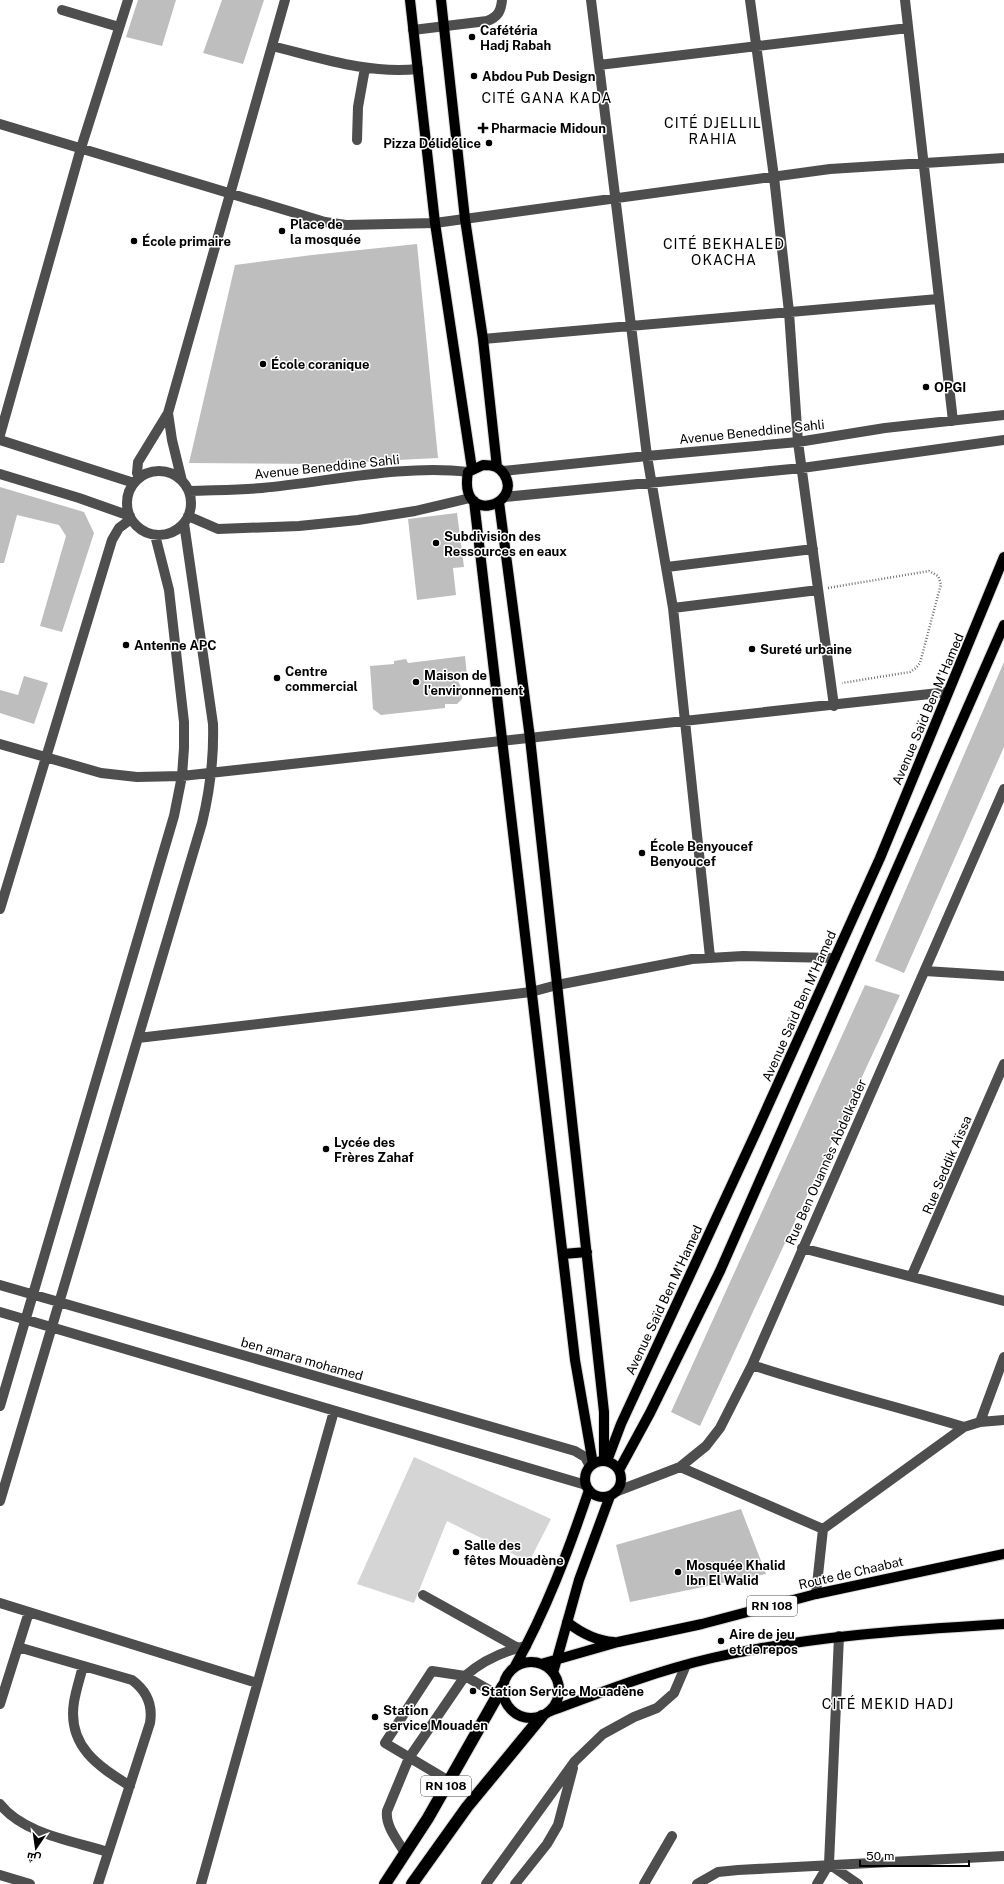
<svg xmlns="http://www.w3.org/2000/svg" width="1004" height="1884" viewBox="0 0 1004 1884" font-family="'Public Sans',Cairo,sans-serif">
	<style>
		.green { fill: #d5d5d5 }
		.building { fill: #bebebe }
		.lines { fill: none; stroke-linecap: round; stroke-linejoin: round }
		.major-casing { stroke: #dbdbdb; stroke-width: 12 }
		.highway-casing { stroke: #dbdbdb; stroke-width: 14 }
		.path { stroke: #707070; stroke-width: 2.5; stroke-dasharray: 1 2; stroke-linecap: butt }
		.minor { stroke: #4e4e4e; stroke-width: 10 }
		.major { stroke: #000; stroke-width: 10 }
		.highway { stroke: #000; stroke-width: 12 }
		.poi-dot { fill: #000; stroke: #fff; stroke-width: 1.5 }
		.labels { text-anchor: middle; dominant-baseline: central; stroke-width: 3; stroke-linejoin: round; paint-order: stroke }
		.shield { fill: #fff; stroke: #4c4c4c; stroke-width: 1 }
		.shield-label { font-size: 12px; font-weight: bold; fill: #000 }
		.poi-label { font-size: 13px; font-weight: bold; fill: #000; stroke: #fff; text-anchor: start }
		.street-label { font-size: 13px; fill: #000; stroke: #fff }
		.neighbourhood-label { font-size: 14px; letter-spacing: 1px; fill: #000; stroke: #fff }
	</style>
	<rect width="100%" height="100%" fill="#fff"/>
	<!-- green -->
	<path class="green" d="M 414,1457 L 551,1519 L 529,1562 L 447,1521 L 414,1603 L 357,1584 Z"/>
	<!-- building -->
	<path class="building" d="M 138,0 L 176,0 L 162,46 L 126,37 Z
		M 222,0 L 264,0 L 243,64 L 203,53 Z
		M 417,244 L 438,458 L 318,464 L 189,463 L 235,265 L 312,255 Z
		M 0,487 L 84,512 L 94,533 L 62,632 L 40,626 L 66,536 L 59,525 L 17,515 L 4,563 L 0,563 Z
		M 457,513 L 464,567 L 453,568 L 456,595 L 417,600 L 408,519 Z
		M 465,656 L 467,677 L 456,677 L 463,691 L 462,699 L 457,704 L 445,704 L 445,708 L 381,715 L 373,709 L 370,666 L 394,664 L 394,661 L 406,659 L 408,663 Z
		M 1004,662 L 1004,747 L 904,973 L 875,961 Z
		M 24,676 L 48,683 L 34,724 L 0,713 L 0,690 L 18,695 Z
		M 865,985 L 900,995 L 700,1426 L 671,1412 Z
		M 741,1509 L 766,1574 L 630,1602 L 616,1545 Z"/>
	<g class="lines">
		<defs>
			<path id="major" d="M 410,0 L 435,223 L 472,469
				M 441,0 L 465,219 L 483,339 L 497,467
				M 483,465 C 492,465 499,466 504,474 C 524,505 458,527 468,472 Z
				M 474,501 L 575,1360 L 593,1464
				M 499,502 L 530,738 L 604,1412 L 604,1460
				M 563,1254 L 587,1252
				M585 1479a18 18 0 1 1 36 0a18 18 0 1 1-36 0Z
				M 607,1461 L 621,1424 L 757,1130 L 880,858 L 1004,557
				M 619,1470 L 650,1413 L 720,1271 L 1004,625
				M 567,1622 C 581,1633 596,1641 614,1642
				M503 1690a28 28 0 1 1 56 0a28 28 0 1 1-56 0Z
				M 541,1664 L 618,1642 L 702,1624 L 816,1594 L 1004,1554
				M 514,1668 C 546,1611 568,1552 589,1490
				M 553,1673 L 579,1580 L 610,1496
				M 548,1712 C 602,1692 656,1671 712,1658 C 809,1636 906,1630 1004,1624"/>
			<path id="highway" d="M 385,1884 L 428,1818 L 503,1686
				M 412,1884 L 467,1807 L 542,1716"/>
		</defs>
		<!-- major casing -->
		<use href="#major" class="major-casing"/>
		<!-- highway casing -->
		<use href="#highway" class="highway-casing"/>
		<!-- path -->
		<path class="path" d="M 828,588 L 929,571 L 938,576 L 941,584 L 920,663 L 916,668 L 910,672 L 842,683"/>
		<!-- minor -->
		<path class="minor" d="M 591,0 L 647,456 L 673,608 L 710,957
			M 750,0 L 774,177 L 789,312 L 798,442 L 834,706
			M 905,0 L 953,421
			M 62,10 L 119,27
			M 413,30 L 487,21 C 498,17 501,11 502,0
			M 272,46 C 321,58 367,74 418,69
			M 599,65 L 908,28
			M 0,124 L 325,222 L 346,225 L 435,223 L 830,169 L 1004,158
			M 357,140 L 358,107 L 365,68
			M 483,339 L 938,299
			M 168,413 L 172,440 L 182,481
			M 0,435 L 81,148 L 128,0
			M 0,440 L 134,483
			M 503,471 L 647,456 L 798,442 L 885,428 L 1004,415
			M127 503a32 32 0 1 1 64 0a32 32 0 1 1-64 0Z
			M 0,474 L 79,498 L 130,516
			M 139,478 L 137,473 L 138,462 L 168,413 L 285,0
			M 189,491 C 213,490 238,490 262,488 C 327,482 404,464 468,472
			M 504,497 L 802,468 L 1004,440
			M 188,516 L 218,529 L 299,526 L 358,520 L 415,511 L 470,498
			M 667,567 L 813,549
			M 673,608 L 818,590
			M 0,744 L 101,773 L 137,777 L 182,776 L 948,692
			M 0,909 L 112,540 L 119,528 L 131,519
			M 925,971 L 1004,976
			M 138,1038 L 531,992 L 557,985 L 692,959 L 743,956 L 835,958
			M 802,1248 L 1004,1301
			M 912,1275 L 1004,1064
			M 0,1285 L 575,1451 L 585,1457 L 590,1466
			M 0,1312 L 586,1485
			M 752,1365 C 822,1388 894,1406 964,1427 L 980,1422 L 1004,1420
			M 0,1406 L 174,816 L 182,776 L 184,748 L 184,722 L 169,590 L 155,535
			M 980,1422 L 1004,1357
			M 680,1467 L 823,1529
			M 615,1492 L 680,1467 L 706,1446 L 720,1428 L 752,1365 L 1004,789
			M 0,1501 L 202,823 C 210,790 214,758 213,724 L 184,523
			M 816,1594 L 823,1529 L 964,1427
			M 423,1595 L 518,1648
			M 0,1603 L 257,1683
			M 18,1647 L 132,1680 C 147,1691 153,1705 150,1723 L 98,1884
			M 83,1666 C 80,1678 76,1690 74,1702 C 67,1746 98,1766 130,1786
			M 0,1704 L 29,1612
			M 449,1781 L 385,1743 L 432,1671 L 465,1676 L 498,1695
			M 0,1804 C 23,1834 74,1841 108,1852
			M 405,1853 C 398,1841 385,1826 387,1811 L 409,1758 L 465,1676 C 482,1661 504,1651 526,1646
			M 829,1864 L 858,1884
			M 0,1875 L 30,1884
			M 201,1884 L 334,1411
			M 486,1884 L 575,1761 L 603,1734 L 634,1717 L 657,1708 L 674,1693 L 686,1665
			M 515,1884 L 547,1844 L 558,1825 L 573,1768
			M 644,1884 L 672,1836
			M 697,1884 L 718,1872 L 738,1870 L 1004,1856
			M 817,1884 L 829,1864 L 839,1636"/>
		<!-- major -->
		<use href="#major" class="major"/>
		<!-- highway -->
		<use href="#highway" class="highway"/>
	</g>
	<!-- markers -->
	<g class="poi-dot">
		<circle cx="472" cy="37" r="4"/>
		<circle cx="474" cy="76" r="4"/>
		<path d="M481 122h4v4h4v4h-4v4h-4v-4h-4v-4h4z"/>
		<circle cx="489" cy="143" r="4"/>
		<circle cx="282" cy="231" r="4"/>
		<circle cx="134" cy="241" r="4"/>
		<circle cx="263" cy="364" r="4"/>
		<circle cx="926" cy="387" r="4"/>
		<circle cx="436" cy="543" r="4"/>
		<circle cx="126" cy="645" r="4"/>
		<circle cx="752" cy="649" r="4"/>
		<circle cx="277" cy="678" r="4"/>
		<circle cx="416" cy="682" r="4"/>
		<circle cx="642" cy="853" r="4"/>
		<circle cx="326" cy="1149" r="4"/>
		<circle cx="456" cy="1552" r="4"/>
		<circle cx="678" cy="1572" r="4"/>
		<circle cx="721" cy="1641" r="4"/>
		<circle cx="473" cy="1691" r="4"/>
		<circle cx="375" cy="1717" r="4"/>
	</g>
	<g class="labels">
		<!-- shield labels -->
		<g class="shield">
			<rect x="747" y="1596" width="50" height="20" rx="3"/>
			<rect x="421" y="1776" width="50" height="20" rx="3"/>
		</g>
		<g class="shield-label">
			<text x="772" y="1606">RN 108</text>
			<text x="446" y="1786">RN 108</text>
		</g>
		<!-- poi labels -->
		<g class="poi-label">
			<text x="480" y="30">Cafétéria<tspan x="480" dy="15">Hadj Rabah</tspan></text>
			<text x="482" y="76">Abdou Pub Design</text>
			<text x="491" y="128">Pharmacie Midoun</text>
			<text x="481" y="143" text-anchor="end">Pizza Délidélice</text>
			<text x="290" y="224">Place de<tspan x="290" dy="15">la mosquée</tspan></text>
			<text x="142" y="241">École primaire</text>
			<text x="271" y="364">École coranique</text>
			<text x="934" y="387">OPGI</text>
			<text x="444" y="536">Subdivision des<tspan x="444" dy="15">Ressources en eaux</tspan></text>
			<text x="134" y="645">Antenne APC</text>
			<text x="760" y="649">Sureté urbaine</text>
			<text x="285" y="671">Centre<tspan x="285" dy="15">commercial</tspan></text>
			<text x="424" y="675">Maison de<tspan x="424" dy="15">l'environnement</tspan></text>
			<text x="650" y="846">École Benyoucef<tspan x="650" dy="15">Benyoucef</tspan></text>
			<text x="334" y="1142">Lycée des<tspan x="334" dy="15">Frères Zahaf</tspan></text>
			<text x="464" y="1545">Salle des<tspan x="464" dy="15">fêtes Mouadène</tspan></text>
			<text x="686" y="1565">Mosquée Khalid<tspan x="686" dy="15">Ibn El Walid</tspan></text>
			<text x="729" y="1634">Aire de jeu<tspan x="729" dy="15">et de repos</tspan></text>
			<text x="481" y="1691">Station Service Mouadène</text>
			<text x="383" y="1710">Station<tspan x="383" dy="15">service Mouaden</tspan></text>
		</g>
		<!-- street labels -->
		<g class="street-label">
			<text transform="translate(752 432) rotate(-6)">Avenue Beneddine Sahli</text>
			<text transform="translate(327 467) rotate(-6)">Avenue Beneddine Sahli</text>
			<text transform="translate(928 709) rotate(-67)">Avenue Saïd Ben M'Hamed</text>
			<text transform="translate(799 1006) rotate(-66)">Avenue Saïd Ben M'Hamed</text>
			<text transform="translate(826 1162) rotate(-66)">Rue Ben Ouannès Abdelkader</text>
			<text transform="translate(947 1165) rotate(-67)">Rue Seddik Aïssa</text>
			<text transform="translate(664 1300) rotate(-65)">Avenue Saïd Ben M'Hamed</text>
			<text transform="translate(302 1359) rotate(16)">ben amara mohamed</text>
			<text transform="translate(851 1573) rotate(-13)">Route de Chaabat</text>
		</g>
		<!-- neighbourhood labels -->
		<g class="neighbourhood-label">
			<text x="547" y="98">CITÉ GANA KADA</text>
			<text x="713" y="123">CITÉ DJELLIL<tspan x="713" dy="16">RAHIA</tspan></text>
			<text x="724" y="244">CITÉ BEKHALED<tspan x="724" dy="16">OKACHA</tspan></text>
			<text x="888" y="1704">CITÉ MEKID HADJ</text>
		</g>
	</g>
	<!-- north arrow -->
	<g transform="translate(36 1848) rotate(193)" stroke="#ffffff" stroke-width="3" paint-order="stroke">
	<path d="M0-3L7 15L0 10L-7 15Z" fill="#000000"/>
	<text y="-6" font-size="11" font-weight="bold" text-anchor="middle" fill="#000000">ش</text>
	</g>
	<!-- scale -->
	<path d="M860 1860v6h109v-6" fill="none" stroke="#000000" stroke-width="2"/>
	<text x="866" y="1860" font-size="12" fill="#000000" stroke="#ffffff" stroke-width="3" paint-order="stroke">50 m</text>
</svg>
